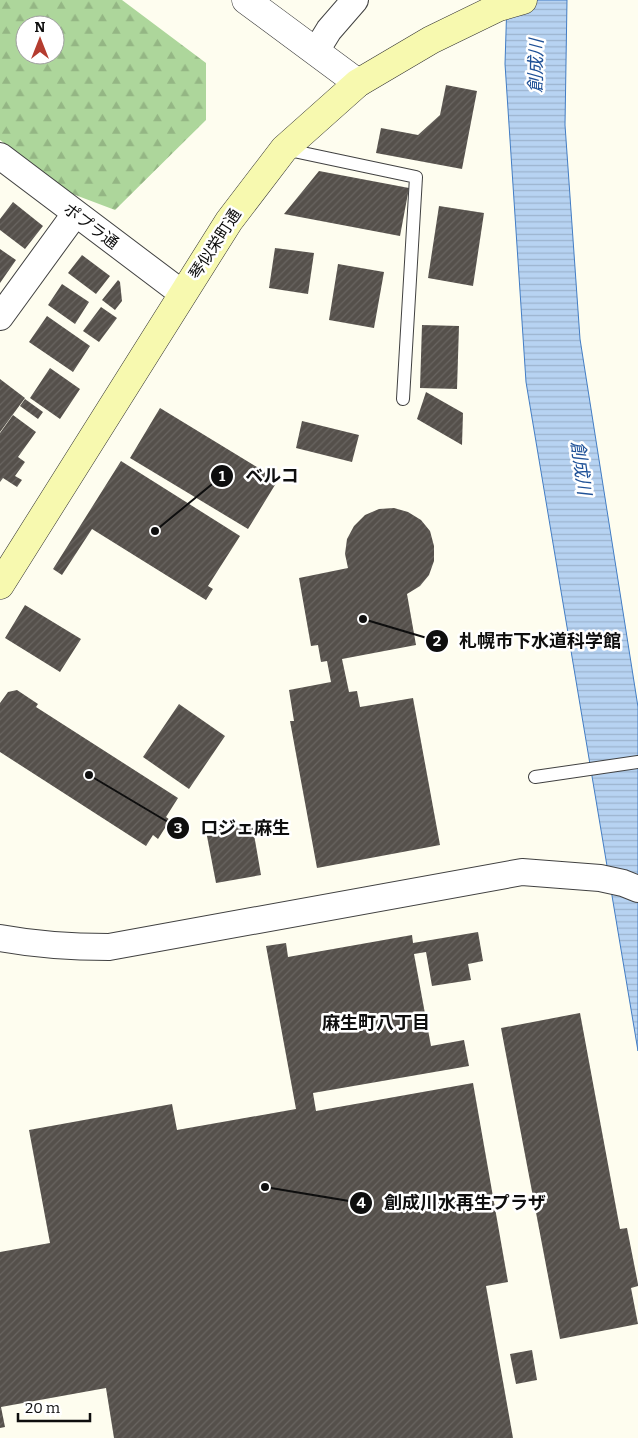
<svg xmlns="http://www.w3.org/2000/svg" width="638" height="1438" viewBox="0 0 638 1438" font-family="Bitter,'Noto Sans JP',serif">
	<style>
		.forest { fill: url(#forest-firs); fill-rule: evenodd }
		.water { fill: url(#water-rules); stroke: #437dc4 }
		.building { fill: url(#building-hatch) }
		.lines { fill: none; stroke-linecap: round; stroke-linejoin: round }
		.service-casing { stroke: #414141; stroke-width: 14 }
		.minor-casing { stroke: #414141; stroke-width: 28 }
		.tertiary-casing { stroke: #414141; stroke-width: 29 }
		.secondary-casing { stroke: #303030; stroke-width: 29 }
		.service { stroke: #fff; stroke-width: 12 }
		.minor { stroke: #fff; stroke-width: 26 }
		.tertiary { stroke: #fff; stroke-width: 28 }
		.secondary { stroke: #f7f9af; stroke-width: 28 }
		.labels { text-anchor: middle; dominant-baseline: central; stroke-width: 5; stroke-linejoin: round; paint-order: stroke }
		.street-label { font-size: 16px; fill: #0e0e0e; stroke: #fff }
		.water-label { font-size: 18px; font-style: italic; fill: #1f5197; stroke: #fff }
		.neighbourhood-label { font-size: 18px; font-weight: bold; fill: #0e0e0e; stroke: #fff }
		.leader { fill: none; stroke: #0e0e0e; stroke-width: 2 }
		.callout-dot { fill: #0e0e0e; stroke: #fff; stroke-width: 2 }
		.mark-label { font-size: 15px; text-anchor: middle; font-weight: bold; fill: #fff }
		.callout-label { font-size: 18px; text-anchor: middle; font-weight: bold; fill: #0e0e0e; stroke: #fff; stroke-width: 5; stroke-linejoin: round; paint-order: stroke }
	</style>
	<defs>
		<pattern id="forest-firs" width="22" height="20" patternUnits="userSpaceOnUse" patternTransform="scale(1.25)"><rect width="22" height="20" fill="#add69b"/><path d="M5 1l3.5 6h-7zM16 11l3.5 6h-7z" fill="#94b684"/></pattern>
		<pattern id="water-rules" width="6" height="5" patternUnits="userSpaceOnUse" patternTransform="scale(1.25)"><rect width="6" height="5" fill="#b7d3f2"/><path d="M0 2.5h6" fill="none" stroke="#9cb4ce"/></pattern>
		<pattern id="building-hatch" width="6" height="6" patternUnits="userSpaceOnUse" patternTransform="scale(1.25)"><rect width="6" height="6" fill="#55504b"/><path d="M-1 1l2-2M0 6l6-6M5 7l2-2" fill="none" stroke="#696561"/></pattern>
	</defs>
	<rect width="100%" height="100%" fill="#fefdef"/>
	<!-- forest -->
	<path class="forest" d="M 0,0 L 122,0 L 206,63 L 206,120 L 115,210 L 70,193 L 0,140 ZM 25,25 L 55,25 L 55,55 L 25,55 Z"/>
	<!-- water -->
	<path class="water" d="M 507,0 L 567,0 L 565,125 L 580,339 L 638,707 L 638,1051 L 526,382 L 505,64 Z"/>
	<!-- building -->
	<path class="building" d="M 446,85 L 477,91 L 462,169 L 376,153 L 381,128 L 418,135 L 440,115 Z
		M 319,171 L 409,188 L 400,236 L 284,214 Z
		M 13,202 L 43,226 L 25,249 L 0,230 L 0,219 Z
		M 439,206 L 484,213 L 473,286 L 428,278 Z
		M 275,248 L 314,253 L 308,294 L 269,288 Z
		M 0,249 L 16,260 L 0,283 Z
		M 82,255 L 110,276 L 96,294 L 68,273 Z
		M 338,264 L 384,272 L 374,328 L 329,320 Z
		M 118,280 L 120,282 L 122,301 L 115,310 L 102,300 Z
		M 62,284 L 89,302 L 75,324 L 48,305 Z
		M 101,307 L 117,318 L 99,342 L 83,331 Z
		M 47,316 L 90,346 L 73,372 L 29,342 Z
		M 422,325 L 459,326 L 457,389 L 420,388 Z
		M 50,368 L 80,389 L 60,419 L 30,398 Z
		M 0,379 L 25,398 L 0,432 Z
		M 426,392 L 463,413 L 462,445 L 417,419 Z
		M 25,399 L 43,412 L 38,419 L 20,406 Z
		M 160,408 L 278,480 L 248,529 L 130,458 Z
		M 13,415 L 36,432 L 18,457 L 25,462 L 15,476 L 22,480 L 17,487 L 3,478 L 0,482 L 0,433 Z
		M 302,421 L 359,435 L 352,462 L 296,448 Z
		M 121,461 L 240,536 L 208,586 L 213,589 L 206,600 L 92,529 L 62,575 L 53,569 Z
		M 394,508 L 408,512 L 421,520 L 430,531 L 434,546 L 434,561 L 429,575 L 420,586 L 407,594 L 416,645 L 342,659 L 349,692 L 357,691 L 360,707 L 413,698 L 440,845 L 317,868 L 290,721 L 294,721 L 289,690 L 331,682 L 327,661 L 321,662 L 318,645 L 311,646 L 299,578 L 348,568 L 345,554 L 347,539 L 354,526 L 365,515 L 379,509 Z
		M 25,605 L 81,639 L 60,672 L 5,638 Z
		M 17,690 L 38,704 L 36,707 L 178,798 L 166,817 L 170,820 L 158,839 L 153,835 L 146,846 L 0,752 L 0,703 L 8,692 Z
		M 179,704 L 225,736 L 189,789 L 143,757 Z
		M 252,823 L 261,875 L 216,883 L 206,831 Z
		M 478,932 L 483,961 L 468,964 L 471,980 L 432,986 L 426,952 L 414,954 L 431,1046 L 464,1040 L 469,1066 L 313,1093 L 316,1111 L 473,1083 L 508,1282 L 486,1286 L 513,1438 L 114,1438 L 106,1388 L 1,1407 L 5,1427 L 0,1428 L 0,1252 L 50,1243 L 29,1130 L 172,1104 L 177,1130 L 296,1109 L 266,946 L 286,943 L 288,957 L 412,935 L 413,943 Z
		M 580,1013 L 620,1229 L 627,1228 L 638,1284 L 638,1286 L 631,1288 L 638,1324 L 560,1339 L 501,1028 Z
		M 532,1350 L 537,1380 L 516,1384 L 510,1354 Z"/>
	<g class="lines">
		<defs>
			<path id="service" d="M 284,149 L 416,177 L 403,399
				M 535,777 L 638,762"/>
			<path id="minor" d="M 316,51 L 329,30 L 355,0
				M 0,156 L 183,294
				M 0,317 L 75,214
				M 0,938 C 38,945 71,947 109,947 L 522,872 L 600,878 L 623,883 L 638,889"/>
			<path id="tertiary" d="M 246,0 L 358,83"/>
			<path id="secondary" d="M 0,585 L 229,221 L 284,149 L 358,83 L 431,40 L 499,7 L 523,0"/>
		</defs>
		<!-- service casing -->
		<use href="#service" class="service-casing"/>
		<!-- minor casing -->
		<use href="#minor" class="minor-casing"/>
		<!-- tertiary casing -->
		<use href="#tertiary" class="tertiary-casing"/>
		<!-- secondary casing -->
		<use href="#secondary" class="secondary-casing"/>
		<!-- service -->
		<use href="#service" class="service"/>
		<!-- minor -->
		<use href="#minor" class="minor"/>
		<!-- tertiary -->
		<use href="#tertiary" class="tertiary"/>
		<!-- secondary -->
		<use href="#secondary" class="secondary"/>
	</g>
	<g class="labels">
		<!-- street labels -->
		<g class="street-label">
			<text transform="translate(91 226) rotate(37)">ポプラ通</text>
			<text transform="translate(215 244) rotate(-57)">琴似栄町通</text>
		</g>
		<!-- water labels -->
		<g class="water-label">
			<text transform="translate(536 66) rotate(-89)">創成川</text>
			<text transform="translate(581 468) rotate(82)">創成川</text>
		</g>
		<!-- neighbourhood labels -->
		<g class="neighbourhood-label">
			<text x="376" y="1023">麻生町八丁目</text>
		</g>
	</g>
	<!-- callouts -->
	<path class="leader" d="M155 531L222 476M363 619L437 641M89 775L178 828M265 1187L361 1203"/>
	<g class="callout-dot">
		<circle cx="155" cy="531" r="5"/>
		<circle cx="363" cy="619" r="5"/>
		<circle cx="89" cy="775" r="5"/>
		<circle cx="265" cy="1187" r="5"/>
		<circle cx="222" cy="476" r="12"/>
		<circle cx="437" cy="641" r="12"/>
		<circle cx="178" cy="828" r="12"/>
		<circle cx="361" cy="1203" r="12"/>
	</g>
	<g class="mark-label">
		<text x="222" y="481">1</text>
		<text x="437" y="646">2</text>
		<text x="178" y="833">3</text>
		<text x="361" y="1208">4</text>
	</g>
	<g class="callout-label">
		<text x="272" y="482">ベルコ</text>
		<text x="540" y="647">札幌市下水道科学館</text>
		<text x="245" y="834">ロジェ麻生</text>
		<text x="465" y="1209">創成川水再生プラザ</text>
	</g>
	<!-- north arrow -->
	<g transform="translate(40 40)"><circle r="24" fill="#ffffff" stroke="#9f9f9f"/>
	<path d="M0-4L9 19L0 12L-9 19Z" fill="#b43c2f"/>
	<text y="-8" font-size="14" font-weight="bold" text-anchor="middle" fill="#0e0e0e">N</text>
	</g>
	<!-- scale -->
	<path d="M18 1413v8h72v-8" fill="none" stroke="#0e0e0e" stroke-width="2.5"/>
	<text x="25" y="1413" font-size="15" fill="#0e0e0e" stroke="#ffffff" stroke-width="4" paint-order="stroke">20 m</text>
</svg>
